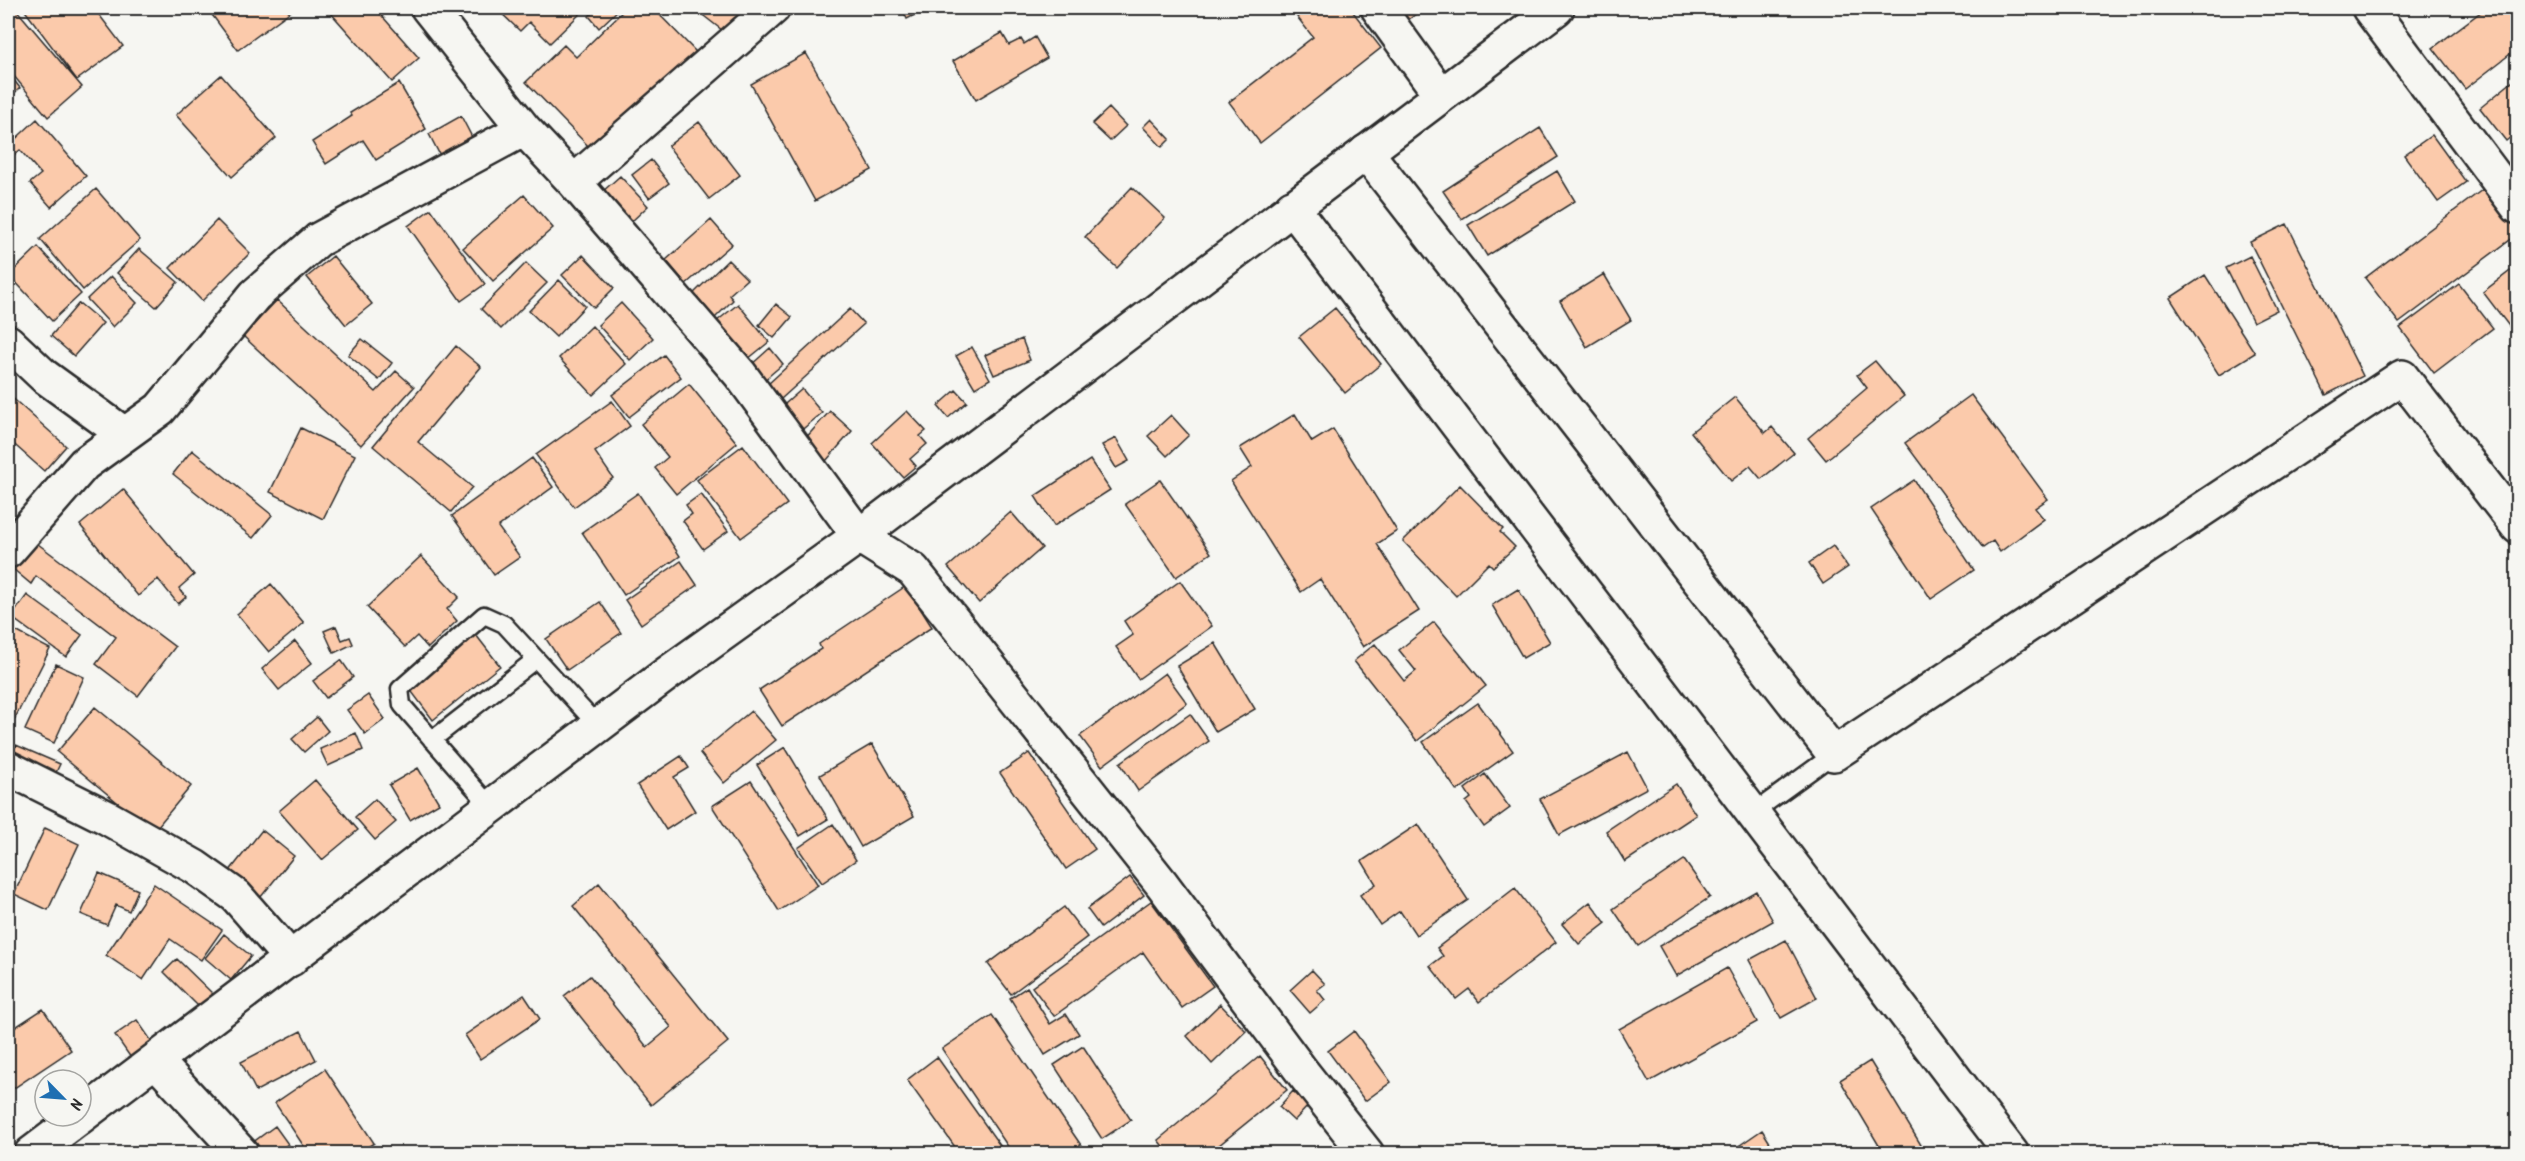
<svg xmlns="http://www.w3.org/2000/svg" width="2525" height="1161" viewBox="0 0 2525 1161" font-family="Kalam,sans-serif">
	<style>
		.building { fill: #fbcaab; stroke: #2b2b2b; stroke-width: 1.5 }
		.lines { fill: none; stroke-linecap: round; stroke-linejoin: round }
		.service-casing { stroke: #2b2b2b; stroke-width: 21 }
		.minor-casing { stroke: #2b2b2b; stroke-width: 38 }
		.tertiary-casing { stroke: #2b2b2b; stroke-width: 38 }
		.service { stroke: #f6f6f2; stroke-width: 16 }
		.minor { stroke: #f6f6f2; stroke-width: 33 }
		.tertiary { stroke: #f6f6f2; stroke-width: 33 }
	</style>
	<rect width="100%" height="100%" fill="#f6f6f2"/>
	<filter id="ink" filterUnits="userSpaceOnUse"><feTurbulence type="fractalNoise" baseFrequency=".0167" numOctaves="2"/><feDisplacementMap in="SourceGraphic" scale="12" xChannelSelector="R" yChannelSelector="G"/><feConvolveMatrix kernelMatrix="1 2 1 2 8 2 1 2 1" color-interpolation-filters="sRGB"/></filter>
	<g filter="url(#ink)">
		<!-- building -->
		<path class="building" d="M 8,8 L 15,8 L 82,87 L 48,117 L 8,69 Z
			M 23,8 L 94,8 L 123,46 L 77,80 Z
			M 207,8 L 295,8 L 238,50 Z
			M 335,8 L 375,8 L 419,58 L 392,82 L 330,12 Z
			M 499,8 L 586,8 L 550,43 L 529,22 L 520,31 L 497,9 Z
			M 598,8 L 620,8 L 599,28 L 589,16 Z
			M 626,8 L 653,8 L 696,52 L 593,151 L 526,82 L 564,45 L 576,57 Z
			M 696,8 L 747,8 L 727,34 L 695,9 Z
			M 902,8 L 928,8 L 907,19 Z
			M 1290,8 L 1350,8 L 1381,48 L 1260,143 L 1229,102 L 1313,37 Z
			M 1398,8 L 1424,8 L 1408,20 Z
			M 2486,8 L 2518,8 L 2518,48 L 2465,89 L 2433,48 Z
			M 1002,33 L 1009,45 L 1021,39 L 1024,44 L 1035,37 L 1047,58 L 976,100 L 953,61 Z
			M 806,53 L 872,170 L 815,201 L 751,84 Z
			M 8,73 L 20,88 L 8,99 Z
			M 221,75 L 276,138 L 232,177 L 176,115 Z
			M 2518,77 L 2518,131 L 2506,141 L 2480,108 Z
			M 399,83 L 426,129 L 376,160 L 363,140 L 326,164 L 312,142 L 352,116 L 350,113 Z
			M 1109,108 L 1126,126 L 1110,141 L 1092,124 Z
			M 461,116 L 476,145 L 444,163 L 429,134 Z
			M 37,119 L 86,176 L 51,207 L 30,183 L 41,174 L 20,150 L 10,158 L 8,155 L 8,146 Z
			M 1151,119 L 1170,139 L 1162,147 L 1143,127 Z
			M 699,122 L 740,175 L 709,199 L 668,146 Z
			M 1540,128 L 1558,157 L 1462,219 L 1443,191 Z
			M 2432,135 L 2466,182 L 2438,202 L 2404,155 Z
			M 2518,155 L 2518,172 L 2510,162 Z
			M 651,160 L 669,183 L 649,198 L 632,175 Z
			M 1557,171 L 1575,201 L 1487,256 L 1468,225 Z
			M 620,176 L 648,206 L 630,223 L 602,192 Z
			M 1132,187 L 1165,218 L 1117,268 L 1085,237 Z
			M 2486,187 L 2518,229 L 2518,234 L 2399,323 L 2365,278 Z
			M 96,189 L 140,240 L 83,290 L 40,239 Z
			M 524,195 L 553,228 L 493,281 L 463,248 Z
			M 431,209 L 485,284 L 461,301 L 408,226 Z
			M 217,220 L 250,253 L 202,301 L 170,268 Z
			M 711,220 L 732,244 L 686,284 L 666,260 Z
			M 2287,224 L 2363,376 L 2326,395 L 2250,242 Z
			M 38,247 L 81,294 L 52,321 L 9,275 Z
			M 139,249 L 178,282 L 156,307 L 117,273 Z
			M 583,255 L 614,288 L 594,308 L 562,275 Z
			M 333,256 L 372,304 L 346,325 L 307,277 Z
			M 2250,256 L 2277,310 L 2253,322 L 2226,268 Z
			M 728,260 L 747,279 L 729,295 L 733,300 L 715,318 L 693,294 Z
			M 526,263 L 547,283 L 501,329 L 481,309 Z
			M 2518,265 L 2518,338 L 2483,292 Z
			M 1604,274 L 1631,320 L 1587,347 L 1560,301 Z
			M 2205,275 L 2255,353 L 2219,375 L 2170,298 Z
			M 111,276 L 137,303 L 113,327 L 87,299 Z
			M 559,280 L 585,306 L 556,337 L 529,311 Z
			M 2459,284 L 2493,328 L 2434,373 L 2400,328 Z
			M 277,300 L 376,392 L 396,371 L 414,387 L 361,445 L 243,336 Z
			M 79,303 L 103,323 L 74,356 L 51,336 Z
			M 621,303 L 653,338 L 630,360 L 598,325 Z
			M 738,304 L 769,342 L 748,359 L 717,321 Z
			M 776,304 L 792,317 L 774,338 L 759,325 Z
			M 1335,308 L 1381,364 L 1345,393 L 1299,337 Z
			M 850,309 L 864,324 L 781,399 L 768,384 Z
			M 592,326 L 626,364 L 593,395 L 559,358 Z
			M 362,339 L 392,363 L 379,380 L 348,355 Z
			M 1022,339 L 1030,360 L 994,375 L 985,355 Z
			M 456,346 L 481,367 L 418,442 L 472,487 L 451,512 L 373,446 Z
			M 972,347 L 990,379 L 975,388 L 956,356 Z
			M 770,348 L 783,364 L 762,382 L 750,366 Z
			M 664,355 L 681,377 L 629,417 L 612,395 Z
			M 1875,361 L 1904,396 L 1826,460 L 1808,438 L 1867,388 L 1857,375 Z
			M 689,384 L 737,443 L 676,494 L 655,468 L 668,457 L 641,424 Z
			M 802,389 L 822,413 L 798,433 L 778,410 Z
			M 956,390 L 967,402 L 948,418 L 938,406 Z
			M 8,394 L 66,446 L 44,471 L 8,439 Z
			M 1971,395 L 2048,499 L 2035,508 L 2044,519 L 2000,552 L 1993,541 L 1983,548 L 1905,443 Z
			M 1735,397 L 1765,433 L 1772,427 L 1794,453 L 1761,479 L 1750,466 L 1731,481 L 1691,432 Z
			M 612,401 L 630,426 L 595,452 L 613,478 L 574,507 L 536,455 Z
			M 830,411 L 852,431 L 826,461 L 803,441 Z
			M 907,411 L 926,431 L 920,436 L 927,444 L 910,459 L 916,466 L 903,477 L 872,443 Z
			M 1295,414 L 1312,442 L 1333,429 L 1397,531 L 1377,544 L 1419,611 L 1363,647 L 1320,579 L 1301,592 L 1231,481 L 1252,467 L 1240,448 Z
			M 1171,415 L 1189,435 L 1167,456 L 1148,436 Z
			M 301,428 L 355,455 L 323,519 L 270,492 Z
			M 1116,438 L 1129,461 L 1116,468 L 1102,445 Z
			M 743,445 L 787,504 L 741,538 L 697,480 Z
			M 192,450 L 272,515 L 253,538 L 173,474 Z
			M 532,458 L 553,487 L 498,527 L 520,557 L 494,575 L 452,516 Z
			M 1090,460 L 1110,490 L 1054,526 L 1035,496 Z
			M 1160,480 L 1211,553 L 1176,577 L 1125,504 Z
			M 1914,480 L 1974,570 L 1931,599 L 1871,509 Z
			M 1460,485 L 1503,529 L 1500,532 L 1515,547 L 1493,567 L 1489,563 L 1456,596 L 1403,541 Z
			M 123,489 L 194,575 L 179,588 L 186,597 L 178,604 L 158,579 L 138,596 L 80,525 Z
			M 638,493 L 680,556 L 624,595 L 582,532 Z
			M 701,494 L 728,531 L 703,549 L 683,521 L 692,514 L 686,505 Z
			M 1011,512 L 1042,548 L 979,603 L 948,567 Z
			M 34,541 L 175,647 L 138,696 L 96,664 L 116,637 L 36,576 L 31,584 L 13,569 Z
			M 1833,546 L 1848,567 L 1823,584 L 1809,563 Z
			M 421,556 L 459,597 L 447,609 L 457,621 L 428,648 L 417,636 L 405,647 L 367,607 Z
			M 681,561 L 697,585 L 641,624 L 625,600 Z
			M 1180,581 L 1212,626 L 1138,679 L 1116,647 L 1133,635 L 1124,621 Z
			M 271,584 L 304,623 L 269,652 L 237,614 Z
			M 906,586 L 932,627 L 782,726 L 759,690 L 821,649 L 819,644 Z
			M 1518,589 L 1550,642 L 1523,658 L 1492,605 Z
			M 27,595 L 82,635 L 66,657 L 11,617 Z
			M 600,602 L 621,633 L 567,670 L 546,639 Z
			M 1434,622 L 1486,686 L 1417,741 L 1354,661 L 1375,644 L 1404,681 L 1416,671 L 1399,650 Z
			M 336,626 L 342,640 L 350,637 L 353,644 L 334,653 L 324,631 Z
			M 8,627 L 50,649 L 11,726 L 8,725 Z
			M 476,635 L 500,666 L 433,720 L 409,688 Z
			M 295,641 L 312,663 L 279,690 L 262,669 Z
			M 1215,643 L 1255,709 L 1216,732 L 1177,666 Z
			M 341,660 L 353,677 L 326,698 L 313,681 Z
			M 56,664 L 84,677 L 54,743 L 25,730 Z
			M 1165,673 L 1187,703 L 1102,766 L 1080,736 Z
			M 368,695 L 385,719 L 365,734 L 347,710 Z
			M 1478,703 L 1513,751 L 1457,791 L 1423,742 Z
			M 95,707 L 191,786 L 153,832 L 57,752 Z
			M 751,711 L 776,740 L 724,783 L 700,753 Z
			M 1190,714 L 1209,741 L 1138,791 L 1120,763 Z
			M 317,717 L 328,731 L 304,752 L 292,739 Z
			M 356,733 L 363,750 L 328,766 L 320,749 Z
			M 872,744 L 914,816 L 861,847 L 820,775 Z
			M 16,745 L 60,764 L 51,783 L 8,763 Z
			M 785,747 L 828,819 L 800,836 L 757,765 Z
			M 1628,752 L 1647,788 L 1559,835 L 1540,799 Z
			M 1029,753 L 1095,849 L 1066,869 L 1000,773 Z
			M 681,756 L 689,768 L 674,777 L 695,811 L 666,830 L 637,785 Z
			M 418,768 L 439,803 L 410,820 L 389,785 Z
			M 1485,774 L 1510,808 L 1484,827 L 1466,802 L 1471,798 L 1465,789 Z
			M 315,780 L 358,830 L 322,860 L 279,811 Z
			M 751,781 L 818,885 L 779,911 L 712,806 Z
			M 1676,784 L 1696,815 L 1625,862 L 1606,831 Z
			M 375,799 L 396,822 L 375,840 L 355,817 Z
			M 833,824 L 856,860 L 822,883 L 798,848 Z
			M 1418,824 L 1468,900 L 1416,935 L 1400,911 L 1380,925 L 1360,895 L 1376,884 L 1362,861 Z
			M 45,828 L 79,844 L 48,910 L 14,894 Z
			M 262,830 L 294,856 L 256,903 L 225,877 Z
			M 1684,860 L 1710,897 L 1638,946 L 1613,909 Z
			M 99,873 L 138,890 L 129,911 L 116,905 L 107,925 L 81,914 Z
			M 1130,877 L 1144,895 L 1101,928 L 1087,909 Z
			M 599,883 L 728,1042 L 651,1105 L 564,996 L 590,976 L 647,1047 L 671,1027 L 573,906 Z
			M 154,884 L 222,930 L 201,960 L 170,939 L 143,980 L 106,955 Z
			M 1515,888 L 1556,942 L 1479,1002 L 1469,989 L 1456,999 L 1430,966 L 1443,956 L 1437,948 Z
			M 1756,891 L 1773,921 L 1676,976 L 1659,946 Z
			M 1151,901 L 1213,986 L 1182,1008 L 1143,952 L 1054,1016 L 1032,987 Z
			M 1590,902 L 1606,923 L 1579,944 L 1562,924 Z
			M 1064,907 L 1087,937 L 1011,994 L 988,964 Z
			M 224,934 L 251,956 L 231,980 L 205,958 Z
			M 1786,940 L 1817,998 L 1781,1018 L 1749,960 Z
			M 177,959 L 215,996 L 202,1010 L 164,972 Z
			M 1727,968 L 1757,1022 L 1649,1082 L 1619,1029 Z
			M 1312,970 L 1325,984 L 1317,990 L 1325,1000 L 1310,1013 L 1290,990 Z
			M 1027,987 L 1050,1024 L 1066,1014 L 1079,1034 L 1045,1055 L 1010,998 Z
			M 524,995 L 540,1019 L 480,1059 L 465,1035 Z
			M 1220,1004 L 1246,1031 L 1212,1064 L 1187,1036 Z
			M 43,1009 L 71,1050 L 8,1092 L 8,1032 Z
			M 992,1015 L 1085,1151 L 1082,1154 L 1013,1154 L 942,1049 Z
			M 137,1020 L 153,1043 L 131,1058 L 115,1035 Z
			M 301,1031 L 316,1060 L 256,1091 L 241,1062 Z
			M 1354,1031 L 1391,1082 L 1365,1101 L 1328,1051 Z
			M 1083,1046 L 1131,1120 L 1102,1139 L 1054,1065 Z
			M 1260,1056 L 1287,1090 L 1208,1154 L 1169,1154 L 1158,1140 Z
			M 937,1057 L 1006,1154 L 960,1154 L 907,1080 Z
			M 1870,1061 L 1921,1145 L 1907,1154 L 1884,1154 L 1840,1080 Z
			M 325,1069 L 374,1143 L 357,1154 L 309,1154 L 275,1103 Z
			M 1293,1091 L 1308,1106 L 1294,1121 L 1279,1107 Z
			M 275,1126 L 288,1144 L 275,1154 L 260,1154 L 252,1143 Z
			M 1762,1130 L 1777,1154 L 1727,1154 Z"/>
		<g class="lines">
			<defs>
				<path id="service" d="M 432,740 L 536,659
					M 490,806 L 402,705 L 400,689 L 484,615 L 504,624 L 598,726
					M 1754,812 L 1834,754"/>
				<path id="minor" d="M 428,8 L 524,129 L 574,182 L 740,374 L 859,536 L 913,570 L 1162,884 L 1303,1073 L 1367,1154
					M 1378,8 L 1441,95
					M 2369,8 L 2518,207
					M 1366,152 L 1834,754 L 2402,377 L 2518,527
					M 574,182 L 773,8
					M 1292,207 L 2012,1154
					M 8,342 L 44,376 L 124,434
					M 8,551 L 84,464 L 160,409 L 255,295 L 318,240 L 524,129
					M 8,768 L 106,817 L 195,867 L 236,896 L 291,959
					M 156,1061 L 242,1154"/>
				<path id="tertiary" d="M 31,1154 L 668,673 L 859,536 L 1557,8"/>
			</defs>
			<!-- service casing -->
			<use href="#service" class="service-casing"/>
			<!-- minor casing -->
			<use href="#minor" class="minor-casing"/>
			<!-- tertiary casing -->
			<use href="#tertiary" class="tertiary-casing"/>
			<!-- service -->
			<use href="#service" class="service"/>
			<!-- minor -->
			<use href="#minor" class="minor"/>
			<!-- tertiary -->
			<use href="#tertiary" class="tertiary"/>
		</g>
	</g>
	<!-- margin -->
	<rect width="2525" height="1161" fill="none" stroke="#f6f6f2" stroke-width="30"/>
	<rect x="15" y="15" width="2495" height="1131" fill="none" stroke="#2b2b2b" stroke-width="2" filter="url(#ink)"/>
	<!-- north arrow -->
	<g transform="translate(63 1098) rotate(115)"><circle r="28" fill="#f6f6f2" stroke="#a5a5a2" stroke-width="1.5"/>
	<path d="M0-4.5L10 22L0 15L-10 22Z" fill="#1f6fb2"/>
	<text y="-9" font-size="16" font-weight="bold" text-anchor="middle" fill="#2b2b2b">N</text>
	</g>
</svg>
